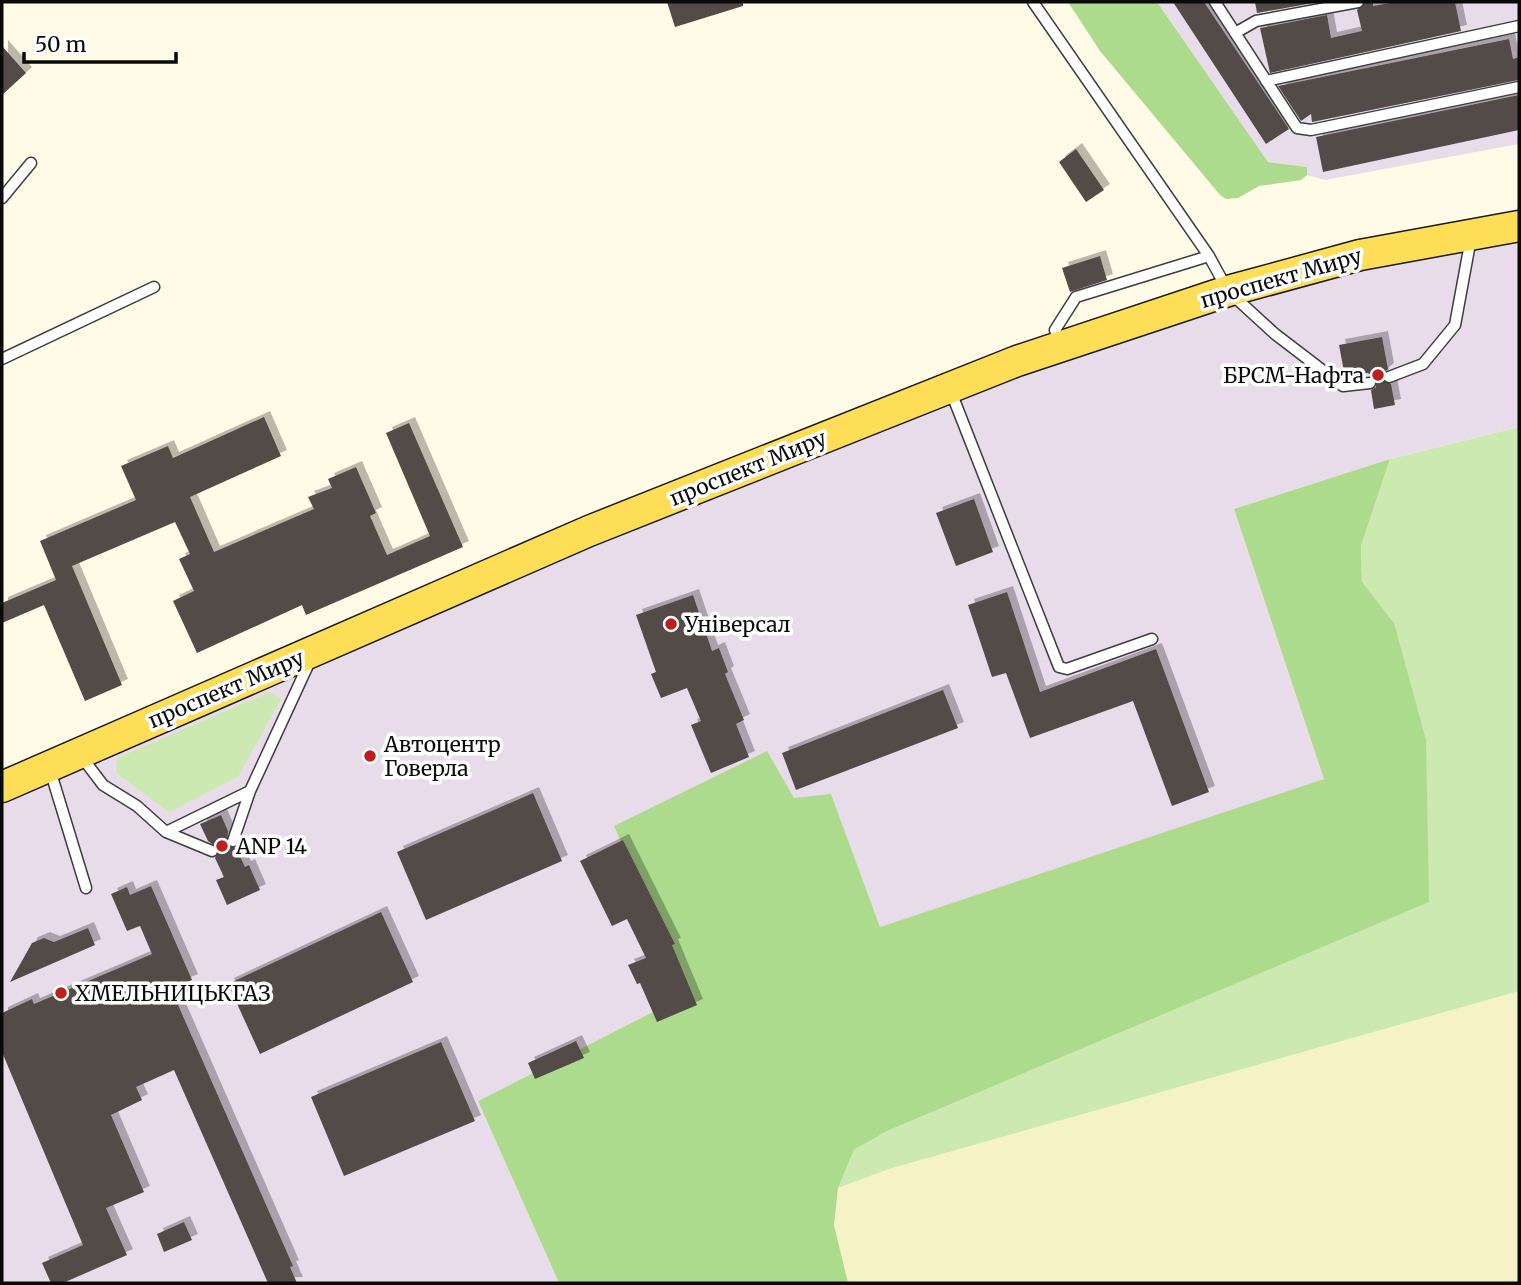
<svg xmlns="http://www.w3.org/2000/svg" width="1521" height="1285" viewBox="0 0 1521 1285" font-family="Merriweather,serif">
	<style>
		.industrial { fill: #e9dcea }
		.farmland { fill: #f5f3c6 }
		.green { fill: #cbe9b0 }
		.forest { fill: #addb8e }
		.building { fill: #524b46; filter: url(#shadow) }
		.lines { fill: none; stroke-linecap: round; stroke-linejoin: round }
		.lane-casing { stroke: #3d3d3d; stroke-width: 13 }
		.primary-casing { stroke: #1b1b1b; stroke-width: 33 }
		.lane { stroke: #fff; stroke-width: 10 }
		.primary { stroke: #fedd57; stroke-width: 30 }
		.poi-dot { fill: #bd1e1e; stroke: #fff; stroke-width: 2.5 }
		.labels { text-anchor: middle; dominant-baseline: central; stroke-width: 7; stroke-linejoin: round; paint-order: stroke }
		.street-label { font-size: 21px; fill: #0a0a0a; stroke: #fff }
		.poi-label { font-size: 21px; fill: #0a0a0a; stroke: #fff; text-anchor: start }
	</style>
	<defs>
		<filter id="shadow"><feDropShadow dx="6" dy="-6" stdDeviation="0" flood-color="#0004"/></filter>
	</defs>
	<rect width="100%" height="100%" fill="#fffbe6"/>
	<!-- industrial -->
	<path class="industrial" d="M 1157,2 L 1519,2 L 1519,144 L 1325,180 L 1307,175 L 1307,167 L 1268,162 Z
		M 1519,234 L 1519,427 L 1390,459 L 1234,509 L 1325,779 L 880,927 L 831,795 L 688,994 L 478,1101 L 559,1283 L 2,1283 L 2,797 L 592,540 L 1020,370 L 1362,264 Z"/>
	<!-- farmland -->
	<path class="farmland" d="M 1519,991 L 1519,1283 L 848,1283 L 834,1226 L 838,1188 L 889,1169 Z"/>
	<!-- green -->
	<path class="green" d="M 1519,427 L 1519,991 L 889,1169 L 838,1188 L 854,1150 L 887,1131 L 1428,902 L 1394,623 L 1362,583 L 1361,546 L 1390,459 Z
		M 269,692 L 281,699 L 238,777 L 169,812 L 116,773 L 117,758 Z"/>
	<!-- forest -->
	<path class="forest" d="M 1068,2 L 1157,2 L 1268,162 L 1307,167 L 1307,175 L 1301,180 L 1259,186 L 1238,198 L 1226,199 L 1220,195 L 1100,51 Z
		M 1390,459 L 1361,546 L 1362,582 L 1394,623 L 1426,740 L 1429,902 L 887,1131 L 854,1150 L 838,1188 L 834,1225 L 848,1283 L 559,1283 L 478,1101 L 688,994 L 614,826 L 767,751 L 794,798 L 831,794 L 880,927 L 1324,779 L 1234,509 Z"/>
	<!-- building -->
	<path class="building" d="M 667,2 L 743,2 L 743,6 L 675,27 Z
		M 1173,2 L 1204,2 L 1289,129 L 1266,144 Z
		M 1255,2 L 1319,2 L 1257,13 Z
		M 1365,2 L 1373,2 L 1373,6 L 1396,2 L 1455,2 L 1461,31 L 1270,73 L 1260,28 L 1327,15 L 1331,38 L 1362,31 L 1357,10 Z
		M 1509,39 L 1513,59 L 1519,57 L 1519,80 L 1312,122 L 1311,114 L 1301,121 L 1278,86 Z
		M 2,46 L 26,73 L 2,95 Z
		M 1519,95 L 1519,130 L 1323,172 L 1316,137 Z
		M 1076,149 L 1104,190 L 1086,202 L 1059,162 Z
		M 1100,256 L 1107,280 L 1070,292 L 1062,268 Z
		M 1382,337 L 1388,369 L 1383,373 L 1382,379 L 1391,384 L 1395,405 L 1374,409 L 1371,390 L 1376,387 L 1376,379 L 1368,373 L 1345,377 L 1339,345 Z
		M 264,417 L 281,456 L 190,497 L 214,552 L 314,509 L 308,497 L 332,488 L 328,479 L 356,467 L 376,513 L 370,516 L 387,555 L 430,536 L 386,433 L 409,423 L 463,547 L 306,615 L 302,605 L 197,653 L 173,601 L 194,591 L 179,559 L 190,554 L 175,522 L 72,566 L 122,685 L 85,701 L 44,605 L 2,623 L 2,603 L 56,580 L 40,541 L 136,500 L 121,466 L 168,446 L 173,458 Z
		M 974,499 L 993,552 L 956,566 L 936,513 Z
		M 1007,592 L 1040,692 L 1156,649 L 1209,792 L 1172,806 L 1133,701 L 1030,738 L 1006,673 L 992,677 L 968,605 Z
		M 693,595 L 712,651 L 719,648 L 728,672 L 725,674 L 744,720 L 736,724 L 749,757 L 711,773 L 691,725 L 701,721 L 687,688 L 661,698 L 651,674 L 656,672 L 636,615 Z
		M 943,690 L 958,728 L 796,790 L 782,753 Z
		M 533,793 L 562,861 L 426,920 L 397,852 Z
		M 221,815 L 228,831 L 227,845 L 236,848 L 245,867 L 249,865 L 260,890 L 227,905 L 216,880 L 224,877 L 215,858 L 219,849 L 208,841 L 200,824 Z
		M 623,840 L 675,944 L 672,945 L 697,1005 L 657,1022 L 640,983 L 637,984 L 628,965 L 646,958 L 627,919 L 612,926 L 580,861 Z
		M 151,886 L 192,980 L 171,989 L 293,1266 L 290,1267 L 297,1283 L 268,1283 L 174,1070 L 136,1087 L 142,1100 L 111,1115 L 144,1192 L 106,1208 L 127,1255 L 63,1283 L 51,1283 L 42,1263 L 83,1245 L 2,1052 L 2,1013 L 32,999 L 34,1004 L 152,954 L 140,926 L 127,931 L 111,894 L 127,887 L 130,895 Z
		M 381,912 L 413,982 L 260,1054 L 228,984 Z
		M 88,928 L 95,945 L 10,982 L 32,943 L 44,938 L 54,942 Z
		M 576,1041 L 584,1058 L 535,1079 L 528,1063 Z
		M 441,1042 L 475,1121 L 344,1176 L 311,1097 Z
		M 184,1222 L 192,1240 L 164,1252 L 157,1234 Z"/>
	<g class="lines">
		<defs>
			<path id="lane" d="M 1033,2 L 1209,256 L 1228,291 L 1275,334 L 1343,386 L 1370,383
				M 1215,2 L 1297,128 L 1311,130 L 1519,87
				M 1235,33 L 1256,21 L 1358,2
				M 1266,81 L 1519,26
				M 2,198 L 31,163
				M 1059,343 L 1055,330 L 1076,297 L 1209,256
				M 2,359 L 154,287
				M 1389,377 L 1423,364 L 1455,325 L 1471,238
				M 951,392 L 1059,667 L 1067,669 L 1152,639
				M 81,756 L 103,785 L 137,806 L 166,832 L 212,851
				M 50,770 L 86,888
				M 166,832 L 250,791
				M 233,841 L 250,791 L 310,661"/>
			<path id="primary" d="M 2,787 L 589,531 L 1017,361 L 1228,291 L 1360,255 L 1519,226"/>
		</defs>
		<!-- lane casing -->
		<use href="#lane" class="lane-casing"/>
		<!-- primary casing -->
		<use href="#primary" class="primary-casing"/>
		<!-- lane -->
		<use href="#lane" class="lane"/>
		<!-- primary -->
		<use href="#primary" class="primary"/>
	</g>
	<!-- markers -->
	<g class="poi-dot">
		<circle cx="1378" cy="375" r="7"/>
		<circle cx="671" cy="624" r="7"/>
		<circle cx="370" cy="756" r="7"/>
		<circle cx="222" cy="846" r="7"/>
		<circle cx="61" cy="993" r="7"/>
	</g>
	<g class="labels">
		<!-- street labels -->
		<g class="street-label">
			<text transform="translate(1281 278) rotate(-16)">проспект Миру</text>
			<text transform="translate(748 468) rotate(-22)">проспект Миру</text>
			<text transform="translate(226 689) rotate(-23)">проспект Миру</text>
		</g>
		<!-- poi labels -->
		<g class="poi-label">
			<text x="1364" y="375" text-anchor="end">БРСМ-Нафта</text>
			<text x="685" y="624">Універсал</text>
			<text x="384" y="744">Автоцентр<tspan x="384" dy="24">Говерла</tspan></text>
			<text x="236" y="846">ANP 14</text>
			<text x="75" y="993">ХМЕЛЬНИЦЬКГАЗ</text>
		</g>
	</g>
	<!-- border -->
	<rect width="1521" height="1285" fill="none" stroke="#0a0a0a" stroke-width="7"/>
	<!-- scale -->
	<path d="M24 52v10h152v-10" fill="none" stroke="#0a0a0a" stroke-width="3.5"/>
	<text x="35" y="52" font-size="21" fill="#0a0a0a" stroke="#ffffff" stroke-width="5" paint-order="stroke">50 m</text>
</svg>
